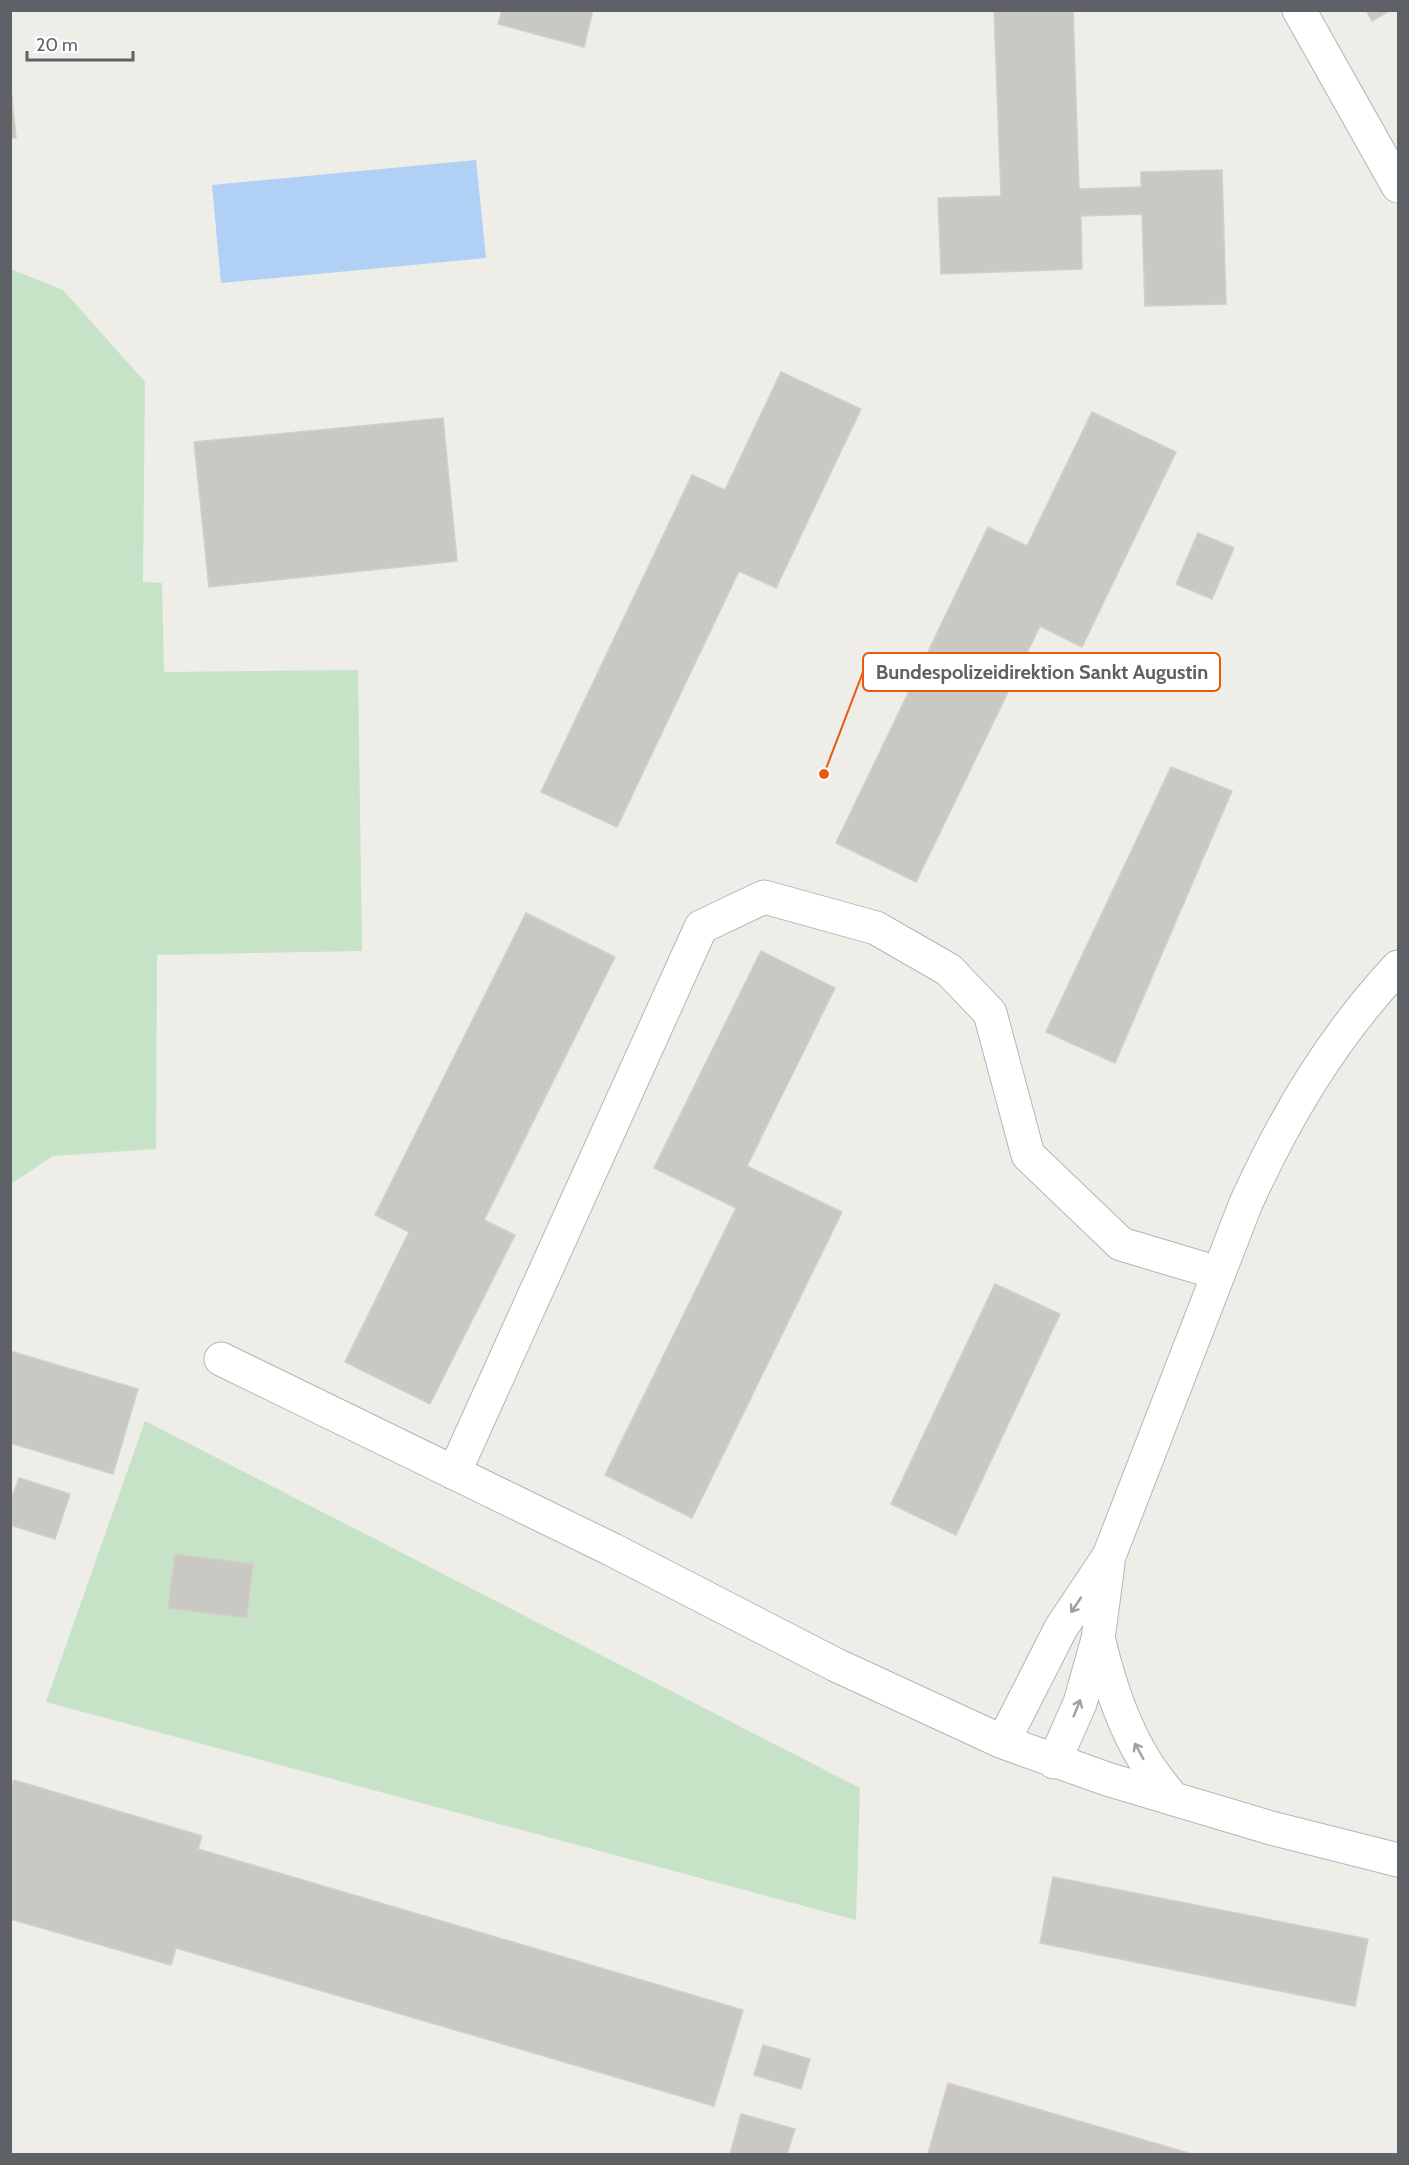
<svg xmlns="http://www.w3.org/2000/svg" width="1409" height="2165" viewBox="0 0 1409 2165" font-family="Cabin,sans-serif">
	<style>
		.green { fill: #c6e3c8 }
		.water { fill: #b0d1f5 }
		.building { fill: #cac8c3; stroke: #d2cfc5; stroke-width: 1.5 }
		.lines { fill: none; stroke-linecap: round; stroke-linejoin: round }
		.minor-casing { stroke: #b3b6b9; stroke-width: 35 }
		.minor { stroke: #fff; stroke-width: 33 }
		.oneway { stroke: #9ea0a3 }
		.leader { fill: none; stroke: #e8590c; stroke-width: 2 }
		.callout-dot { fill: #e8590c; stroke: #fff; stroke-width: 2 }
		.callout { fill: #fff; stroke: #e8590c; stroke-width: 2 }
		.callout-label { font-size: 20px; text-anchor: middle; font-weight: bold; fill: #5e6165 }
	</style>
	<rect width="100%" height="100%" fill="#eeede7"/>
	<!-- green -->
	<path class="green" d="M 11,269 L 63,290 L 145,382 L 143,582 L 162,583 L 164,672 L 358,670 L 362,951 L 157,955 L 156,1149 L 53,1156 L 11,1184 Z
		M 145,1421 L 860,1788 L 856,1920 L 46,1702 Z"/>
	<!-- water -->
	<path class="water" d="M 476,160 L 486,258 L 221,283 L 212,185 Z"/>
	<!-- building -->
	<path class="building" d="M 502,10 L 593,10 L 584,47 L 498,24 Z
		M 994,10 L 1073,10 L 1079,189 L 1141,187 L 1141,172 L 1222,170 L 1226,304 L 1145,306 L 1142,214 L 1081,216 L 1082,269 L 941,274 L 938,198 L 1001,196 Z
		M 1366,10 L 1391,10 L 1372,21 Z
		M 10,79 L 16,138 L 10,138 Z
		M 781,372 L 861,409 L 776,588 L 739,571 L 617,827 L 541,792 L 692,475 L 725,490 Z
		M 1092,412 L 1176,452 L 1082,647 L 1040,626 L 916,882 L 836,843 L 988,527 L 1027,546 Z
		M 443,418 L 457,561 L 209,587 L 194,442 Z
		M 1198,533 L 1234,548 L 1212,599 L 1176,584 Z
		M 1171,767 L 1232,791 L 1115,1063 L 1046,1032 Z
		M 526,913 L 615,957 L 484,1220 L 515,1235 L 430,1404 L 345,1362 L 409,1232 L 375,1215 Z
		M 761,951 L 835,988 L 747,1166 L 842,1212 L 692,1518 L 605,1475 L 736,1208 L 654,1168 Z
		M 995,1284 L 1060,1314 L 956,1535 L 891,1504 Z
		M 10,1351 L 138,1389 L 113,1474 L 10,1443 Z
		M 19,1478 L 70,1494 L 55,1539 L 10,1525 L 10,1503 Z
		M 175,1554 L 253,1564 L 247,1618 L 168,1608 Z
		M 14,1780 L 202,1836 L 198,1849 L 743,2010 L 714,2106 L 176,1948 L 171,1965 L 10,1919 L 10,1790 Z
		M 1053,1877 L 1368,1939 L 1355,2006 L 1040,1943 Z
		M 763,2045 L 810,2059 L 801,2089 L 754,2075 Z
		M 948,2083 L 1192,2154 L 928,2154 Z
		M 741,2114 L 795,2129 L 787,2154 L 730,2154 Z"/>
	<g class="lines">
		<defs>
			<path id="minor" d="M 1299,10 L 1398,186
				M 221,1359 L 613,1550 L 836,1665 L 1003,1742 L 1107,1779 L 1271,1828 L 1398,1860
				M 454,1473 L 701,927 L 764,897 L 876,928 L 949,970 L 990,1013 L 1028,1155 L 1121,1244 L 1218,1273
				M 1099,1641 C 1109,1683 1122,1724 1145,1761 C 1153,1775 1164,1787 1173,1799
				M 1003,1742 L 1061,1628 L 1109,1556 L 1246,1203 C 1286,1115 1332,1038 1398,967
				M 1054,1762 L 1080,1703 L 1098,1639 L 1108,1564"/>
		</defs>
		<!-- minor casing -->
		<use href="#minor" class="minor-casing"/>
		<!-- minor -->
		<use href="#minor" class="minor"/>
	</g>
	<!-- one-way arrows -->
	<defs><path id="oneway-shaft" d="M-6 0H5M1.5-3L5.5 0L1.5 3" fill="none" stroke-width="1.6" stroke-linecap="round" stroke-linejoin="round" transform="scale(1.5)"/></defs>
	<g class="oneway">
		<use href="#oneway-shaft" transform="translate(1076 1605) rotate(124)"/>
		<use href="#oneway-shaft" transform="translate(1077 1708) rotate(-68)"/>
		<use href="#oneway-shaft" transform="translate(1139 1751) rotate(-119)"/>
	</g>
	<!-- callouts -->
	<path class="leader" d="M824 774L863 672"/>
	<circle class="callout-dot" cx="824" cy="774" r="6"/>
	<rect class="callout" x="863" y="653" width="357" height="38" rx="6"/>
	<g class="callout-label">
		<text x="1042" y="679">Bundespolizeidirektion Sankt Augustin</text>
	</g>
	<!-- border -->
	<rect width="1409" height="2165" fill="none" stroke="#5e6165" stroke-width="24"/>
	<!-- scale -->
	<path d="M27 51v9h106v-9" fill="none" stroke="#5e6165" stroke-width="3"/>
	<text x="36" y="51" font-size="18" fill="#5e6165" stroke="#ffffff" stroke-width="4.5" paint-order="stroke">20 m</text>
</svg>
